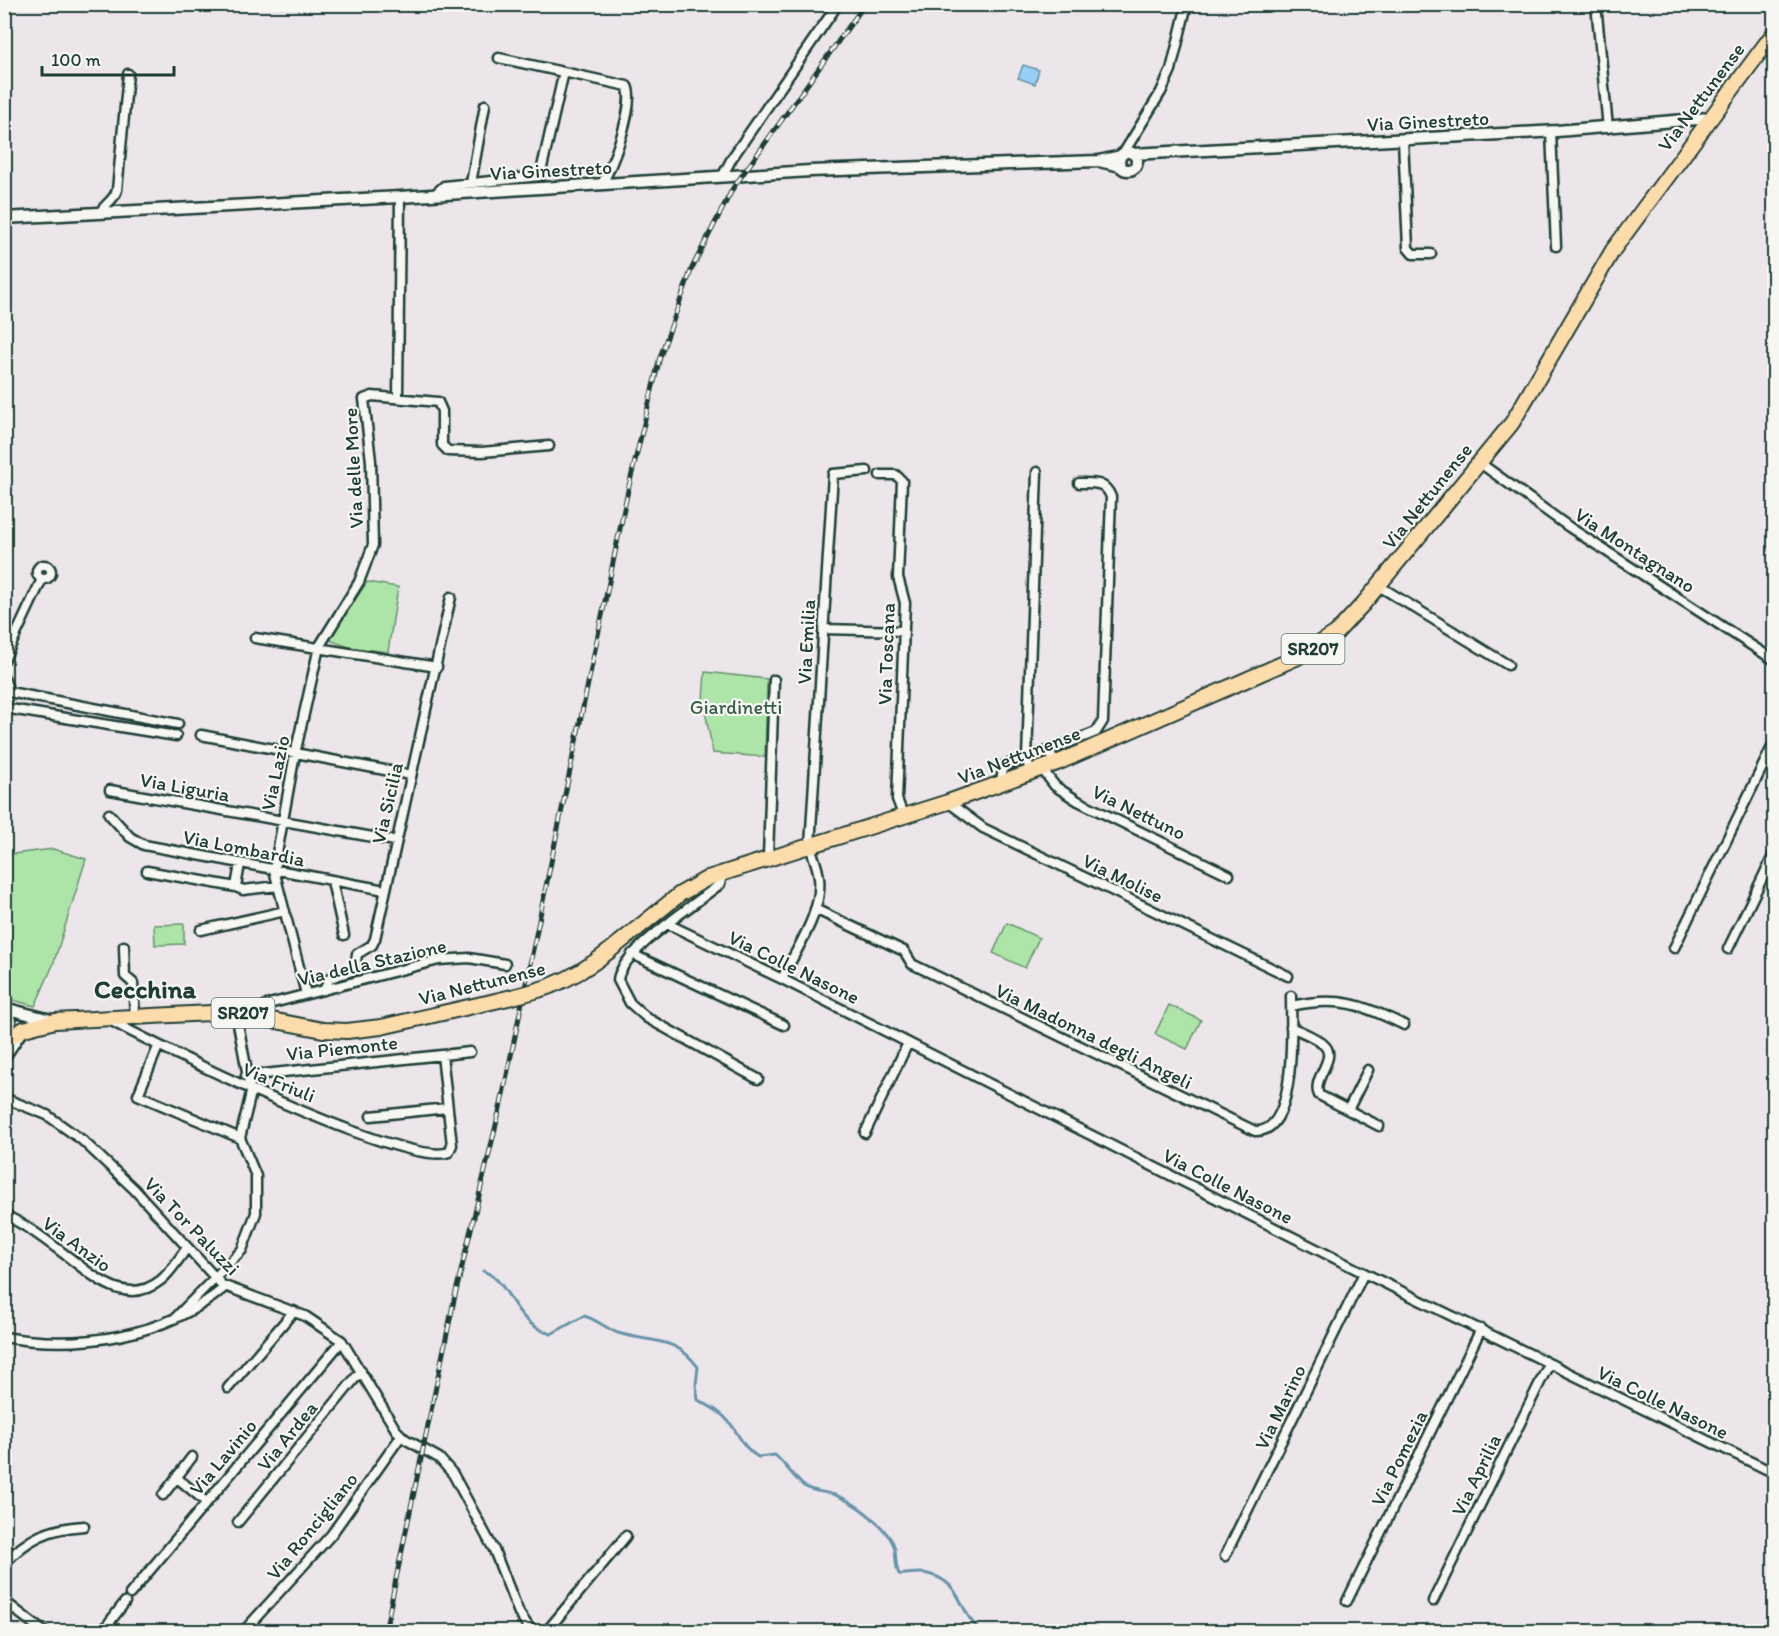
<svg xmlns="http://www.w3.org/2000/svg" width="1779" height="1636" viewBox="0 0 1779 1636" font-family="Itim,sans-serif">
	<style>
		.green { fill: #ade5a8; stroke: #66916e; stroke-width: 1.5 }
		.water { fill: #99cef7; stroke: #6894a9; stroke-width: 1.5 }
		.lines { fill: none; stroke-linecap: round; stroke-linejoin: round }
		.stream { stroke: #6894a9; stroke-width: 3 }
		.minor-casing { stroke: #1f3d34; stroke-width: 13 }
		.tertiary-casing { stroke: #1f3d34; stroke-width: 15 }
		.primary-casing { stroke: #1f3d34; stroke-width: 18 }
		.minor { stroke: #f6f6f2; stroke-width: 8 }
		.tertiary { stroke: #f6f6f2; stroke-width: 10 }
		.primary { stroke: #fddcac; stroke-width: 14 }
		.rail-casing { stroke: #1f3d34; stroke-width: 5 }
		.rail { stroke: #f6f6f2; stroke-width: 3; stroke-dasharray: 9; stroke-linecap: butt }
		.primary-bridge-casing { stroke: #1f3d34; stroke-width: 18; stroke-linecap: butt }
		.primary-bridge { stroke: #fddcac; stroke-width: 14 }
		.labels { text-anchor: middle; dominant-baseline: central; stroke-width: 4.5; stroke-linejoin: round; paint-order: stroke }
		.shield { fill: #f6f6f2; stroke: #60746d; stroke-width: 1.5 }
		.shield-label { font-size: 18px; font-weight: bold; fill: #1f3d34 }
		.street-label { font-size: 20px; fill: #1f3d34; stroke: #f6f6f2 }
		.park-label { font-size: 20px; fill: #3b5f4b; stroke: #f6f6f2 }
		.district-label { font-size: 26px; font-weight: bold; fill: #1f3d34; stroke: #f6f6f2 }
	</style>
	<rect width="100%" height="100%" fill="#ece6eb"/>
	<filter id="ink" filterUnits="userSpaceOnUse"><feTurbulence type="fractalNoise" baseFrequency=".0167" numOctaves="2"/><feDisplacementMap in="SourceGraphic" scale="12" xChannelSelector="R" yChannelSelector="G"/><feConvolveMatrix kernelMatrix="1 2 1 2 8 2 1 2 1" color-interpolation-filters="sRGB"/></filter>
	<g filter="url(#ink)">
		<!-- green -->
		<path class="green" d="M 367,582 L 398,587 L 388,652 L 349,647 L 332,641 L 330,637 Z
			M 705,672 L 767,679 L 765,757 L 713,753 L 703,700 Z
			M 53,849 L 86,859 L 53,965 L 35,1006 L 5,998 L 5,855 Z
			M 1007,923 L 1039,938 L 1025,968 L 993,953 Z
			M 184,924 L 184,944 L 155,945 L 154,925 Z
			M 1169,1005 L 1201,1020 L 1187,1049 L 1155,1034 Z"/>
		<!-- water -->
		<path class="water" d="M 1023,65 L 1039,70 L 1035,84 L 1018,78 Z"/>
		<g class="lines">
			<!-- stream -->
			<path class="stream" d="M 483,1271 C 513,1282 509,1321 551,1334 L 584,1316 C 597,1319 606,1329 618,1333 C 650,1343 675,1335 698,1367 L 696,1385 L 698,1400 C 711,1407 721,1412 730,1423 C 740,1436 743,1448 758,1457 L 775,1455 C 785,1464 796,1480 804,1486 C 815,1493 824,1491 835,1495 C 855,1502 878,1521 890,1538 C 899,1550 893,1562 899,1574 C 909,1575 918,1571 928,1574 C 964,1582 958,1614 982,1632"/>
			<defs>
				<path id="minor" d="M 1596,4 L 1608,128
					M 499,58 L 627,86 C 636,103 612,169 601,185
					M 1551,132 L 1556,246
					M 1403,140 L 1408,248 L 1413,254 L 1431,254
					M 1123,154 L 1161,92 L 1171,70 L 1187,4
					M 722,177 L 732,158 L 838,4
					M 471,183 L 485,105
					M 434,195 L 444,186 L 540,176 L 563,76
					M 100,213 C 105,203 114,201 117,190 L 128,74
					M 398,397 L 400,197
					M 1480,463 L 1569,527 L 1774,660
					M 880,475 L 896,475 L 902,481 L 898,577 L 905,603 L 897,799 L 903,815
					M37 572a7 7 0 1 1 14 0a7 7 0 1 1-14 0Z
					M 1379,586 L 1508,665
					M 823,629 L 904,631
					M 255,638 L 437,667
					M 4,660 L 42,579
					M 4,678 L 9,692
					M 4,691 L 178,724
					M 4,708 L 176,736
					M 201,735 L 411,775
					M 1048,751 L 1096,732 L 1103,721 L 1111,497 C 1105,481 1094,483 1079,483
					M 1042,769 L 1055,786 L 1078,801 L 1229,875
					M 1030,774 L 1027,758 L 1037,472
					M 1001,784 L 1003,766 L 1048,751 L 1057,763
					M 110,790 L 395,841
					M 948,802 L 983,828 L 1288,976
					M 109,814 L 130,837 L 144,845 L 385,890
					M 768,858 L 774,680
					M 240,864 L 236,887 L 243,890 L 278,886
					M 147,871 L 236,887
					M 723,872 L 720,884 C 697,903 620,952 618,980 L 630,1003 L 647,1018 L 758,1079
					M 332,881 L 344,935
					M 815,909 L 904,951 L 912,964 L 1255,1131 C 1298,1134 1291,1025 1291,996
					M 668,924 L 782,979 L 1364,1273 L 1774,1473
					M 201,930 L 285,911
					M 124,946 L 125,976 L 133,983 L 135,1016
					M 1674,948 L 1774,743
					M 1728,949 L 1774,854
					M 632,954 L 784,1025
					M 782,979 C 796,949 823,912 819,878 C 818,867 813,856 810,846 L 833,474 L 867,471
					M 324,990 L 330,978 L 355,970 L 357,954 L 372,945 L 375,939 L 451,597
					M 306,994 L 274,870 L 295,754 L 319,647 L 359,582 L 373,545 L 371,461 L 364,399 L 372,396 L 438,402 L 442,411 L 442,445 L 448,451 L 482,452 L 549,446
					M 1291,1006 C 1339,996 1362,1004 1404,1025
					M 249,1014 L 269,1004 L 439,960 L 469,958 L 505,964
					M 108,1019 C 156,1046 407,1169 449,1152 L 452,1145 L 442,1055
					M 1291,1027 C 1301,1032 1317,1037 1325,1046 C 1337,1059 1311,1079 1319,1095 L 1379,1126
					M 158,1047 L 138,1095 L 240,1138
					M 4,1059 L 22,1032
					M 246,1076 L 470,1052
					M 4,1098 L 47,1115 L 82,1140 L 134,1189 L 222,1285 L 305,1316 L 342,1341 L 396,1430 L 405,1439 L 439,1458 L 453,1474 L 494,1550 L 519,1613 L 532,1632
					M 1348,1110 L 1368,1070
					M 371,1116 L 447,1108
					M 865,1133 L 908,1043
					M 4,1215 C 27,1225 47,1241 67,1256 C 94,1276 126,1308 161,1280 C 171,1272 179,1258 187,1248
					M 178,1315 L 242,1250 L 256,1213 L 256,1176 L 240,1138 L 251,1093 L 236,1013
					M 4,1337 C 79,1350 166,1337 225,1287
					M 228,1388 L 294,1311
					M 4,1470 L 6,1472
					M 176,1477 L 206,1502
					M 163,1495 L 192,1457
					M 238,1522 L 361,1371
					M 1225,1556 L 1364,1273
					M 4,1564 C 27,1538 50,1528 84,1526
					M 130,1594 L 342,1341
					M 4,1601 L 44,1632
					M 1347,1601 L 1481,1329
					M 1433,1601 L 1549,1364
					M 102,1632 L 125,1602
					M 243,1632 L 331,1535 L 401,1436
					M 546,1632 L 626,1536"/>
				<path id="tertiary" d="M1119 161a9 9 0 1 1 18 0a9 9 0 1 1-18 0Z
					M 1133,154 L 1557,131 L 1709,118
					M 1121,156 L 1099,161 L 1121,166
					M 4,218 L 400,197 L 810,171 L 1099,161
					M 4,1008 L 55,1021
					M 7,1039 L 10,1021 L 7,1009"/>
				<path id="primary" d="M 608,952 L 680,894 L 708,878 L 948,802 L 1057,763 L 1298,657 L 1336,633 L 1364,603 L 1512,423 L 1613,250 L 1774,33
					M 4,1041 L 24,1029 L 55,1021 L 230,1012 L 323,1030 L 347,1031 L 381,1027 L 482,1004"/>
			</defs>
			<!-- minor casing -->
			<use href="#minor" class="minor-casing"/>
			<!-- tertiary casing -->
			<use href="#tertiary" class="tertiary-casing"/>
			<!-- primary casing -->
			<use href="#primary" class="primary-casing"/>
			<!-- minor -->
			<use href="#minor" class="minor"/>
			<!-- tertiary -->
			<use href="#tertiary" class="tertiary"/>
			<!-- primary -->
			<use href="#primary" class="primary"/>
			<defs>
				<path id="rail" d="M 385,1632 L 454,1300 L 501,1104 L 628,490 L 660,357 L 692,268 L 733,188 L 865,4"/>
			</defs>
			<!-- rail casing -->
			<use href="#rail" class="rail-casing"/>
			<!-- rail -->
			<use href="#rail" class="rail"/>
			<defs>
				<path id="primary-bridge" d="M 482,1004 C 535,992 564,987 608,952"/>
			</defs>
			<!-- primary-bridge casing -->
			<use href="#primary-bridge" class="primary-bridge-casing"/>
			<!-- primary-bridge -->
			<use href="#primary-bridge" class="primary-bridge"/>
		</g>
	</g>
	<g class="labels">
		<!-- shield labels -->
		<g class="shield">
			<rect x="1281.5" y="634" width="63" height="30" rx="4.5"/>
			<rect x="211.5" y="998" width="63" height="30" rx="4.5"/>
		</g>
		<g class="shield-label">
			<text x="1313" y="649">SR207</text>
			<text x="243" y="1013">SR207</text>
		</g>
		<!-- street labels -->
		<g class="street-label">
			<text transform="translate(1701 97) rotate(-53)">Via Nettunense</text>
			<text transform="translate(1428 121) rotate(-3)">Via Ginestreto</text>
			<text transform="translate(551 170) rotate(-3)">Via Ginestreto</text>
			<text transform="translate(353 468) rotate(-93)">Via delle More</text>
			<text transform="translate(1427 496) rotate(-51)">Via Nettunense</text>
			<text transform="translate(1635 550) rotate(33)">Via Montagnano</text>
			<text transform="translate(806 642) rotate(-87)">Via Emilia</text>
			<text transform="translate(886 654) rotate(-88)">Via Toscana</text>
			<text transform="translate(1019 755) rotate(-21)">Via Nettunense</text>
			<text transform="translate(275 773) rotate(-78)">Via Lazio</text>
			<text transform="translate(185 787) rotate(10)">Via Liguria</text>
			<text transform="translate(387 803) rotate(-77)">Via Sicilia</text>
			<text transform="translate(1139 812) rotate(26)">Via Nettuno</text>
			<text transform="translate(244 848) rotate(11)">Via Lombardia</text>
			<text transform="translate(1123 878) rotate(26)">Via Molise</text>
			<text transform="translate(372 962) rotate(-13)">Via della Stazione</text>
			<text transform="translate(794 967) rotate(26)">Via Colle Nasone</text>
			<text transform="translate(482 983) rotate(-14)">Via Nettunense</text>
			<text transform="translate(1094 1036) rotate(26)">Via Madonna degli Angeli</text>
			<text transform="translate(342 1048) rotate(-6)">Via Piemonte</text>
			<text transform="translate(279 1082) rotate(22)">Via Friuli</text>
			<text transform="translate(1228 1186) rotate(27)">Via Colle Nasone</text>
			<text transform="translate(192 1226) rotate(46)">Via Tor Paluzzi</text>
			<text transform="translate(77 1244) rotate(36)">Via Anzio</text>
			<text transform="translate(1663 1402) rotate(26)">Via Colle Nasone</text>
			<text transform="translate(1280 1407) rotate(-64)">Via Marino</text>
			<text transform="translate(287 1436) rotate(-51)">Via Ardea</text>
			<text transform="translate(223 1457) rotate(-50)">Via Lavinio</text>
			<text transform="translate(1399 1458) rotate(-64)">Via Pomezia</text>
			<text transform="translate(1476 1475) rotate(-64)">Via Aprilia</text>
			<text transform="translate(312 1526) rotate(-51)">Via Roncigliano</text>
		</g>
		<!-- park labels -->
		<g class="park-label">
			<text x="736" y="707">Giardinetti</text>
		</g>
		<!-- district labels -->
		<g class="district-label">
			<text x="145" y="989">Cecchina</text>
		</g>
	</g>
	<!-- margin -->
	<rect width="1779" height="1636" fill="none" stroke="#f6f6f2" stroke-width="24"/>
	<rect x="12" y="12" width="1755" height="1612" fill="none" stroke="#1f3d34" stroke-width="2" filter="url(#ink)"/>
	<!-- scale -->
	<path d="M42 66v9h132v-9" fill="none" stroke="#1f3d34" stroke-width="3"/>
	<text x="51" y="66" font-size="18" fill="#1f3d34" stroke="#f6f6f2" stroke-width="4.5" paint-order="stroke">100 m</text>
</svg>
